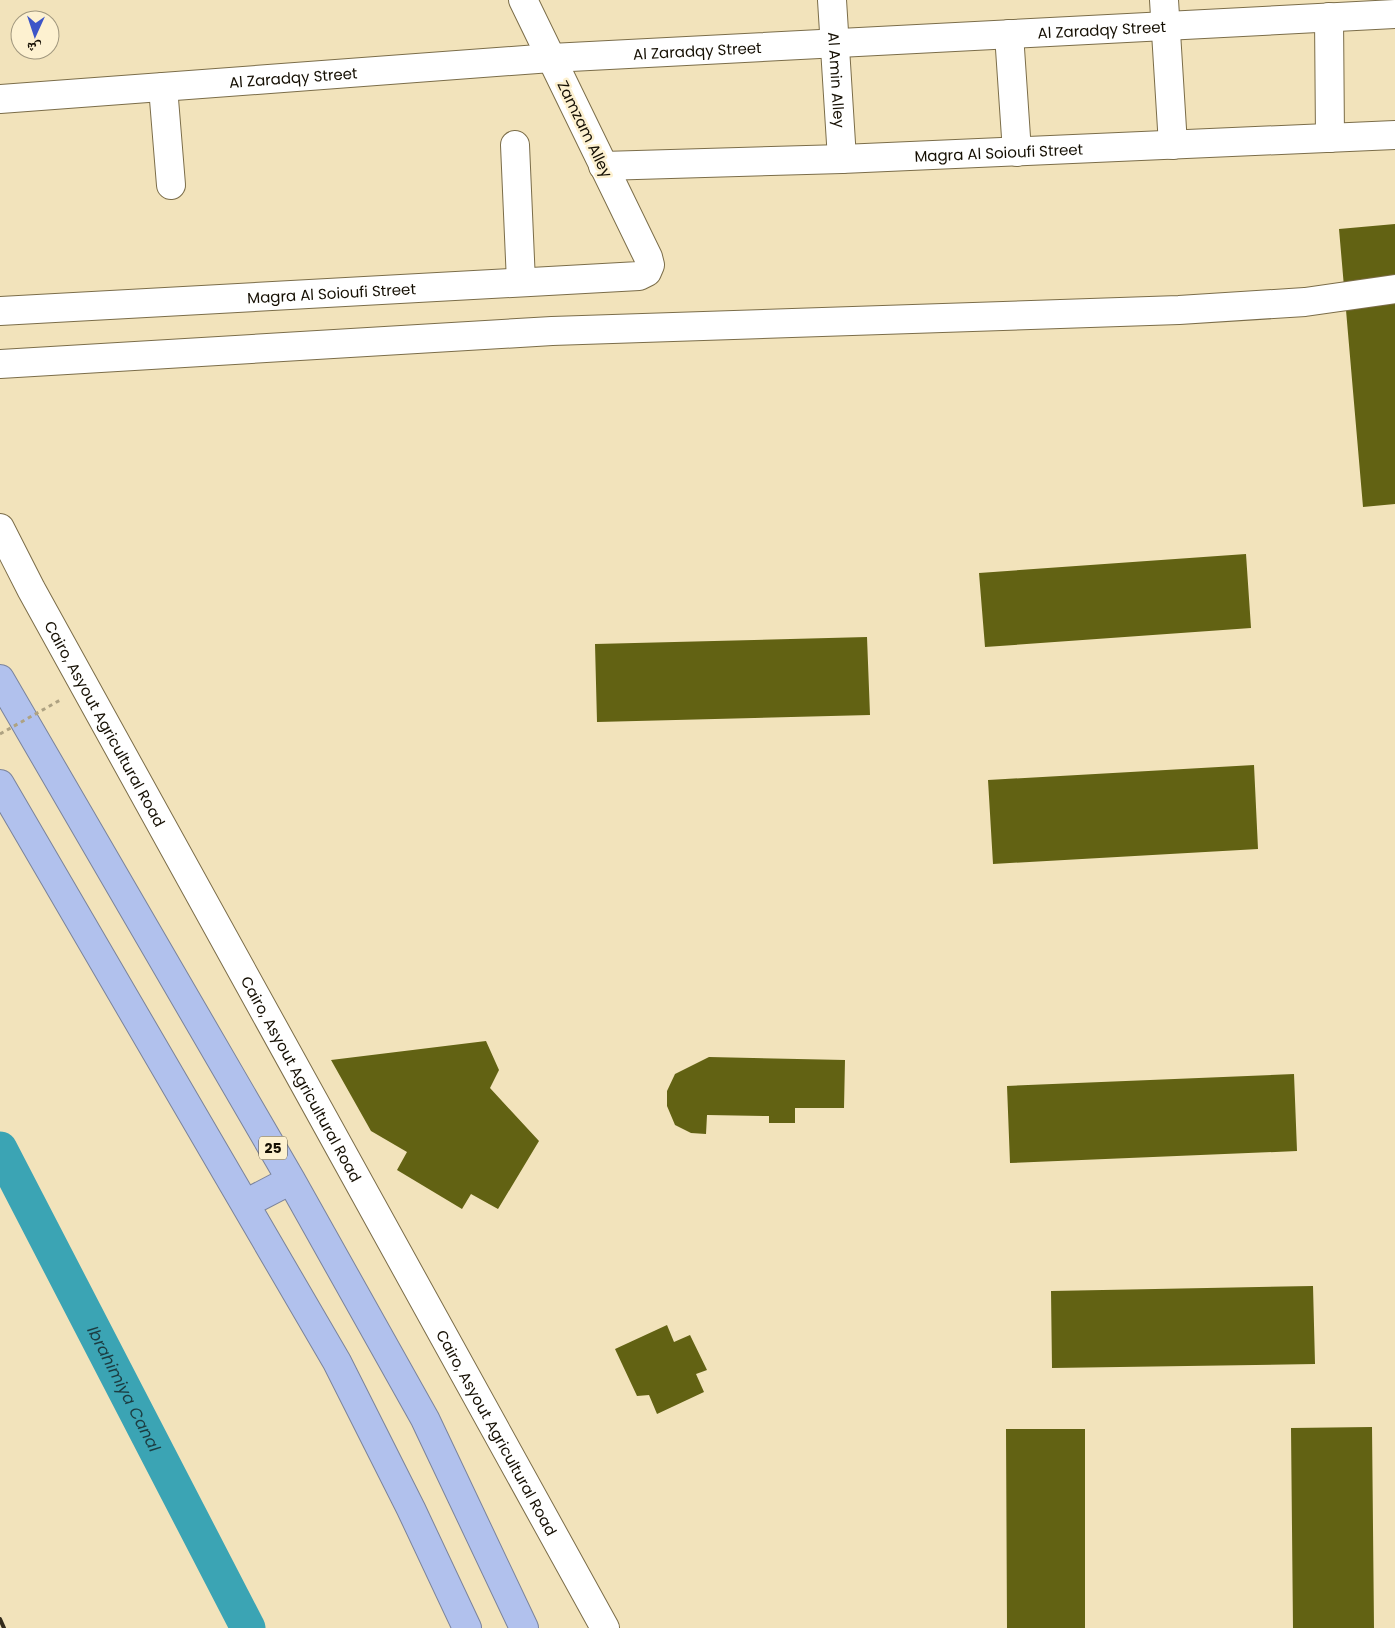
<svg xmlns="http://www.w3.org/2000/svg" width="1395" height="1628" viewBox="0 0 1395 1628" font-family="Poppins,'Noto Naskh Arabic',sans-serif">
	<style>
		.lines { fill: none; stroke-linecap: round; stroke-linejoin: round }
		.canal { stroke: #3ba4b4; stroke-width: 35 }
		.building { fill: #626213 }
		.minor-casing { stroke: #7b6d49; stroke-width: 30 }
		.highway-casing { stroke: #7a839b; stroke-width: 30 }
		.minor { stroke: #fff; stroke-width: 28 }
		.highway { stroke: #b1c1ed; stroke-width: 28 }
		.rail { stroke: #332b1c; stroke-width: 4 }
		.path-bridge { stroke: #aea282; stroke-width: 3; stroke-dasharray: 4 4; stroke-linecap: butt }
		.labels { text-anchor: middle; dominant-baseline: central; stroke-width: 5; stroke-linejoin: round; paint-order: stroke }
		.shield { fill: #fdf1d0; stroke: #5b5340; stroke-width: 1 }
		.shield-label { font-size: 14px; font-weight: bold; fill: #150f03 }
		.street-label { font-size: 15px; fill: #150f03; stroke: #fdf1d0 }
		.water-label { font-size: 16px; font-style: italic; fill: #1c3c41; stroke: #fdf1d0 }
	</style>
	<rect width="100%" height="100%" fill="#f2e3bb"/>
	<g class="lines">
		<!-- canal -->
		<path class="canal" id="s1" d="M 0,1149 L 248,1628"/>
	</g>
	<!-- building -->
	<path class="building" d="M 1395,224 L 1395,504 L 1363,507 L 1339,229 Z
		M 1246,554 L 1251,628 L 985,647 L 979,573 Z
		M 867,637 L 870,715 L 597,722 L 595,644 Z
		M 1254,765 L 1258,849 L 993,864 L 988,780 Z
		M 486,1041 L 499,1070 L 490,1088 L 539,1141 L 498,1209 L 471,1194 L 462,1209 L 397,1170 L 407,1152 L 371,1131 L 331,1060 Z
		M 709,1057 L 845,1060 L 844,1108 L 795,1108 L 795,1123 L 769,1123 L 769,1116 L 707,1115 L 706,1134 L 691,1133 L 675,1125 L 667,1106 L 667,1091 L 675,1074 Z
		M 1294,1074 L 1297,1151 L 1010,1163 L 1007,1086 Z
		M 1313,1286 L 1315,1364 L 1052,1368 L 1051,1291 Z
		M 667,1325 L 674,1342 L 690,1335 L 707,1370 L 696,1374 L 704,1392 L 657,1414 L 649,1395 L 637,1396 L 615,1349 Z
		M 1372,1427 L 1374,1628 L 1293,1628 L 1291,1428 Z
		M 1006,1429 L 1085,1429 L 1085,1628 L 1007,1628 Z"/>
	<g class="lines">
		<defs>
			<g id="minor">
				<path id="s2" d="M 832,0 L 842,159"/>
				<path d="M 1164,0 L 1173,145"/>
				<path d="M 1329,17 L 1330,138"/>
				<path d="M 1009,34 L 1017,152"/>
				<path d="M 163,87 L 171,185"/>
				<path id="s3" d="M 0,99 L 551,58 L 1395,14"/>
				<path d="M 515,145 L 521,282"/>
				<path id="s4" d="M 603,166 L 842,159 L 1395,135"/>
				<path id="s5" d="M 0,311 L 639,276 L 647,272 L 650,265 L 648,257 L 523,0"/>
				<path d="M 0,364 L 552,331 L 1179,310 L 1305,302 L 1395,289"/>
				<path id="s6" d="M 0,528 L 31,589 L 605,1628"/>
			</g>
			<path id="highway" d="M 0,679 L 291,1180 L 425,1419 L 524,1628
				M 0,784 L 337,1362 L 411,1509 L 467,1628
				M 245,1204 L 291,1180"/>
		</defs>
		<!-- minor casing -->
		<use href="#minor" class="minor-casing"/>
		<!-- highway casing -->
		<use href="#highway" class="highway-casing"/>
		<!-- minor -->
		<use href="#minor" class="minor"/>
		<!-- highway -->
		<use href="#highway" class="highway"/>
		<!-- rail -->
		<path class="rail" d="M 0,1619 L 4,1628"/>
		<!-- path-bridge -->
		<path class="path-bridge" d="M 0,734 L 62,699"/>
	</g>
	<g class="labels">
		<!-- shield labels -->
		<rect class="shield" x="259" y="1136.5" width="28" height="23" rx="4"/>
		<g class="shield-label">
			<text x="273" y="1148">25</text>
		</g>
		<!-- street labels -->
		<g class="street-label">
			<text stroke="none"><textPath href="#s3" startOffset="1104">Al Zaradqy Street</textPath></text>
			<text stroke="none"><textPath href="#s3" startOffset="699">Al Zaradqy Street</textPath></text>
			<text stroke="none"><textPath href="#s3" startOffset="294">Al Zaradqy Street</textPath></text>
			<text stroke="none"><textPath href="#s2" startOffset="80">Al Amin Alley</textPath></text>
			<text transform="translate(585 129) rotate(64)">Zamzam Alley</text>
			<text stroke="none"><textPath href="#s4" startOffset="396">Magra Al Soioufi Street</textPath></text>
			<text stroke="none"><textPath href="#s5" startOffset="332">Magra Al Soioufi Street</textPath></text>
			<text stroke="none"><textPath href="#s6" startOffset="222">Cairo, Asyout Agricultural Road</textPath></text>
			<text stroke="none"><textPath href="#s6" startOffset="628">Cairo, Asyout Agricultural Road</textPath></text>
			<text stroke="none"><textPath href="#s6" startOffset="1032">Cairo, Asyout Agricultural Road</textPath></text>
		</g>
		<!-- water labels -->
		<g class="water-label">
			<text stroke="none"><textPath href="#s1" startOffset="270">Ibrahimiya Canal</textPath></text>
		</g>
	</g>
	<!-- north arrow -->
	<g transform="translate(35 35) rotate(183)"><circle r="24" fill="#fdf1d0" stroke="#a0977e"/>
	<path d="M0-4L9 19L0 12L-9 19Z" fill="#3d55c8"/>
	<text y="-8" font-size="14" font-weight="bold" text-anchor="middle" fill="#150f03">ش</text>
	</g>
</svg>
